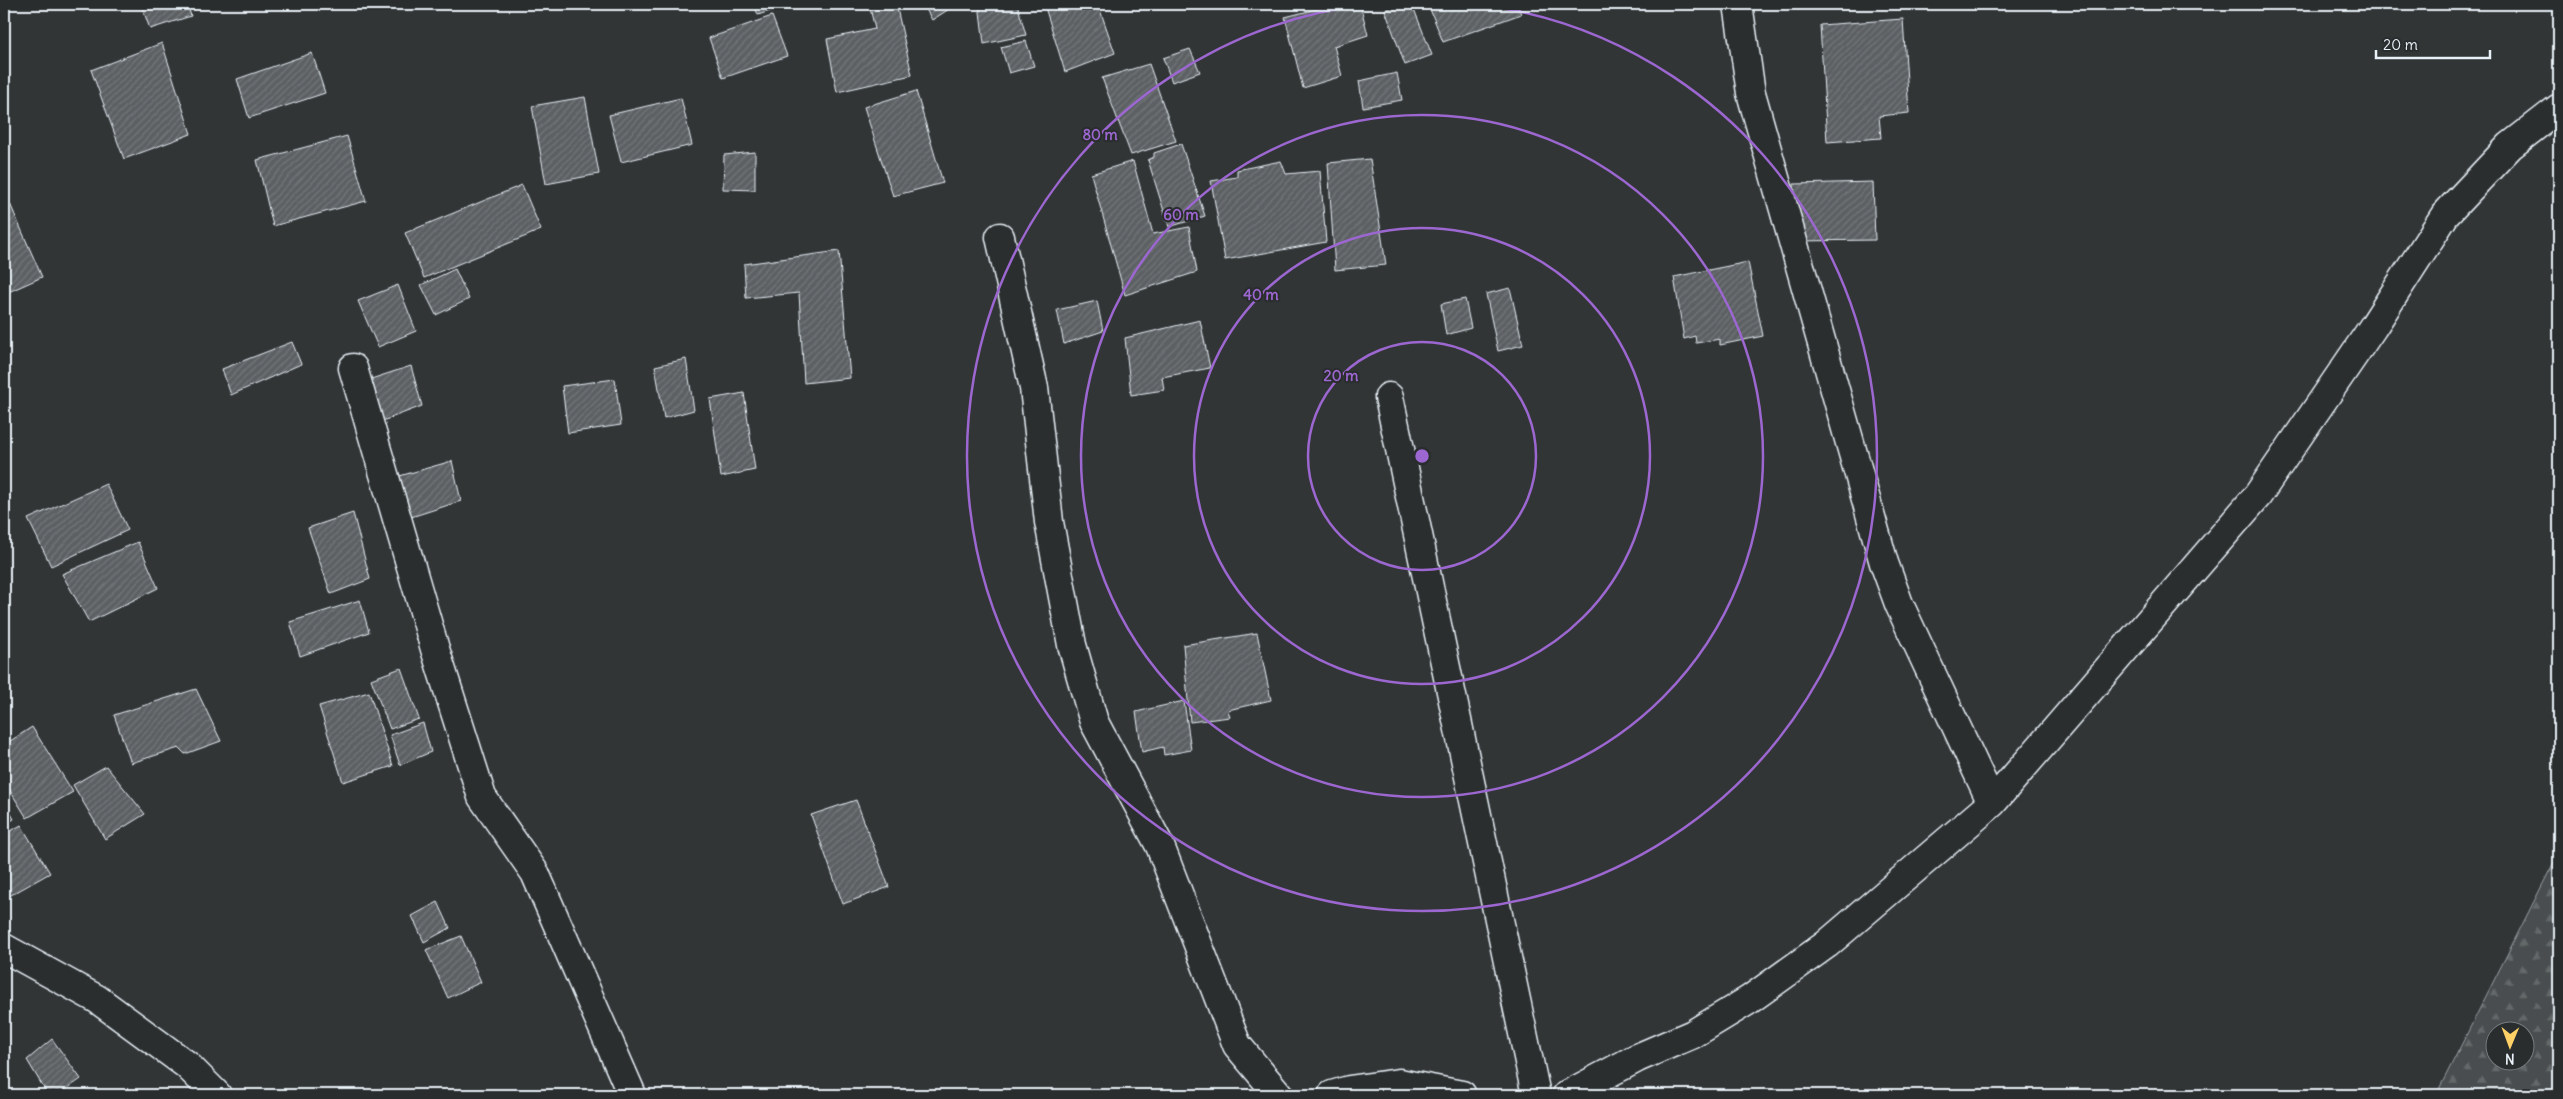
<svg xmlns="http://www.w3.org/2000/svg" width="2563" height="1099" viewBox="0 0 2563 1099" font-family="Delius,sans-serif">
	<style>
		.forest { fill: url(#forest-firs); stroke: #989fa4; fill-rule: evenodd }
		.building { fill: url(#building-hatch); stroke: #e8f1f8 }
		.lines { fill: none; stroke-linecap: round; stroke-linejoin: round }
		.minor-casing { stroke: #e8f1f8; stroke-width: 31 }
		.minor { stroke: #2a2d2e; stroke-width: 28 }
		.ring { fill: none; stroke: #9c67d0; stroke-width: 2.5 }
		.centre { fill: #9c67d0; stroke: #2a2d2e; stroke-width: 2.5 }
		.ring-label { font-size: 15px; text-anchor: middle; font-weight: bold; fill: #9c67d0; stroke: #2a2d2e; stroke-width: 4; stroke-linejoin: round; paint-order: stroke }
	</style>
	<defs>
		<pattern id="forest-firs" width="22" height="20" patternUnits="userSpaceOnUse" patternTransform="scale(1.25)"><rect width="22" height="20" fill="#494d4f"/><path d="M5 1l3.5 6h-7zM16 11l3.5 6h-7z" fill="#636769"/></pattern>
		<pattern id="building-hatch" width="6" height="6" patternUnits="userSpaceOnUse" patternTransform="scale(1.25)"><rect width="6" height="6" fill="#5c6063"/><path d="M-1 1l2-2M0 6l6-6M5 7l2-2" fill="none" stroke="#73777a"/></pattern>
	</defs>
	<rect width="100%" height="100%" fill="#323536"/>
	<filter id="ink" filterUnits="userSpaceOnUse"><feTurbulence type="fractalNoise" baseFrequency=".02" numOctaves="2"/><feDisplacementMap in="SourceGraphic" scale="10" xChannelSelector="R" yChannelSelector="G"/><feConvolveMatrix kernelMatrix="1 2 1 2 8 2 1 2 1" color-interpolation-filters="sRGB"/></filter>
	<g filter="url(#ink)">
		<!-- forest -->
		<path class="forest" d="M 2559,852 L 2559,1095 L 2436,1095 ZM 2496,1032 L 2526,1032 L 2526,1062 L 2496,1062 Z"/>
		<!-- building -->
		<path class="building" d="M 141,4 L 187,4 L 191,16 L 150,29 Z
			M 754,4 L 781,4 L 782,7 L 758,15 Z
			M 869,4 L 896,4 L 912,75 L 837,92 L 827,39 L 875,29 Z
			M 923,4 L 957,4 L 932,20 Z
			M 979,4 L 1017,4 L 1026,35 L 984,44 Z
			M 1044,4 L 1098,4 L 1115,53 L 1065,72 Z
			M 1337,4 L 1360,4 L 1368,35 L 1334,46 L 1342,76 L 1303,88 L 1285,17 Z
			M 1400,4 L 1412,4 L 1432,55 L 1405,65 L 1385,10 Z
			M 1428,4 L 1517,4 L 1521,14 L 1443,42 Z
			M 772,16 L 787,56 L 723,78 L 709,38 Z
			M 1903,19 L 1909,113 L 1879,116 L 1881,138 L 1827,142 L 1820,25 Z
			M 1026,41 L 1034,66 L 1009,73 L 1001,47 Z
			M 162,43 L 191,134 L 124,159 L 91,70 Z
			M 1190,49 L 1200,72 L 1172,82 L 1163,58 Z
			M 312,53 L 325,93 L 249,118 L 237,79 Z
			M 1149,64 L 1176,141 L 1131,155 L 1102,78 Z
			M 1397,73 L 1402,100 L 1363,107 L 1359,81 Z
			M 916,91 L 943,183 L 893,196 L 864,107 Z
			M 585,97 L 599,174 L 546,184 L 532,106 Z
			M 681,98 L 692,145 L 621,162 L 609,115 Z
			M 347,136 L 366,201 L 273,226 L 257,160 Z
			M 1181,144 L 1205,216 L 1169,227 L 1148,160 L 1154,157 L 1154,153 Z
			M 755,152 L 755,190 L 723,189 L 724,155 Z
			M 1370,159 L 1386,265 L 1335,270 L 1328,163 Z
			M 1133,161 L 1153,234 L 1189,227 L 1197,272 L 1125,295 L 1091,174 Z
			M 1281,161 L 1286,174 L 1320,171 L 1326,242 L 1225,260 L 1211,181 L 1237,177 L 1237,170 Z
			M 1873,182 L 1875,240 L 1798,241 L 1794,184 Z
			M 522,185 L 541,230 L 424,278 L 405,233 Z
			M 4,190 L 42,277 L 4,294 Z
			M 839,251 L 850,378 L 804,383 L 799,293 L 746,298 L 744,264 Z
			M 1748,262 L 1763,336 L 1720,345 L 1720,339 L 1696,343 L 1695,336 L 1684,339 L 1674,277 Z
			M 455,269 L 469,299 L 436,315 L 421,285 Z
			M 398,285 L 416,331 L 378,347 L 358,301 Z
			M 1510,288 L 1523,345 L 1498,351 L 1486,294 Z
			M 1465,299 L 1471,328 L 1446,335 L 1441,304 Z
			M 1097,301 L 1103,331 L 1064,344 L 1057,310 Z
			M 1200,320 L 1210,368 L 1162,377 L 1164,390 L 1131,395 L 1125,338 Z
			M 292,342 L 301,364 L 231,395 L 222,369 Z
			M 686,359 L 694,410 L 664,418 L 655,366 Z
			M 411,366 L 422,406 L 377,423 L 365,381 Z
			M 615,379 L 621,425 L 568,433 L 562,386 Z
			M 744,393 L 755,470 L 721,477 L 710,399 Z
			M 452,461 L 461,501 L 408,518 L 396,477 Z
			M 106,484 L 128,530 L 51,566 L 28,519 Z
			M 353,513 L 370,579 L 331,594 L 308,528 Z
			M 138,542 L 158,588 L 89,622 L 62,574 Z
			M 360,600 L 369,632 L 300,656 L 290,622 Z
			M 1257,633 L 1271,700 L 1228,710 L 1230,717 L 1190,722 L 1183,645 Z
			M 401,668 L 419,719 L 390,729 L 371,679 Z
			M 196,689 L 221,741 L 185,754 L 179,748 L 131,763 L 114,715 Z
			M 369,692 L 393,766 L 343,782 L 319,706 Z
			M 1184,701 L 1191,750 L 1164,755 L 1163,747 L 1142,752 L 1136,712 Z
			M 423,723 L 431,752 L 400,765 L 390,735 Z
			M 32,727 L 73,792 L 27,818 L 4,781 L 4,745 Z
			M 106,766 L 145,814 L 105,839 L 73,785 Z
			M 856,800 L 889,887 L 843,904 L 811,815 Z
			M 4,802 L 14,819 L 4,825 Z
			M 21,825 L 50,873 L 4,899 L 4,835 Z
			M 438,902 L 450,928 L 424,942 L 412,916 Z
			M 461,936 L 481,982 L 448,998 L 426,950 Z
			M 52,1039 L 81,1079 L 58,1095 L 48,1095 L 27,1060 Z"/>
		<g class="lines">
			<defs>
				<path id="minor" d="M 1738,4 L 1751,93 L 1884,563 L 1899,604 L 1992,803
					M 1000,237 L 1034,388 L 1049,522 L 1072,645 L 1094,722 L 1160,846 L 1237,1045 L 1279,1095
					M 353,368 L 435,649 L 482,797 L 535,873 L 632,1095
					M 1389,397 L 1536,1095
					M 4,948 L 97,999 L 187,1065 L 217,1095
					M 1332,1095 L 1349,1090 L 1399,1083 L 1462,1095
					M 1567,1095 L 1637,1058 L 1693,1034 L 1749,1000 L 1827,944 L 1992,803 L 2258,495 L 2373,327 L 2445,215 L 2510,146 L 2559,108"/>
			</defs>
			<!-- minor casing -->
			<use href="#minor" class="minor-casing"/>
			<!-- minor -->
			<use href="#minor" class="minor"/>
		</g>
	</g>
	<!-- distance rings -->
	<g class="ring">
		<circle cx="1422" cy="456" r="114"/>
		<circle cx="1422" cy="456" r="228"/>
		<circle cx="1422" cy="456" r="341"/>
		<path d="M1474 4A455 455 0 1 1 1370 4"/>
	</g>
	<circle cx="1422" cy="456" r="8" class="centre"/>
	<g class="ring-label">
		<text x="1100" y="140">80 m</text>
		<text x="1181" y="220">60 m</text>
		<text x="1261" y="300">40 m</text>
		<text x="1341" y="381">20 m</text>
	</g>
	<!-- margin -->
	<rect width="2563" height="1099" fill="none" stroke="#2a2d2e" stroke-width="20"/>
	<rect x="10" y="10" width="2543" height="1079" fill="none" stroke="#e8f1f8" stroke-width="2" filter="url(#ink)"/>
	<!-- north arrow -->
	<g transform="translate(2510 1046) rotate(181)"><circle r="24" fill="#2a2d2e" stroke="#767b7f"/>
	<path d="M0-4L9 19L0 12L-9 19Z" fill="#ffd166"/>
	<text y="-8" font-size="14" font-weight="bold" text-anchor="middle" fill="#e8f1f8">N</text>
	</g>
	<!-- scale -->
	<path d="M2376 50v8h114v-8" fill="none" stroke="#e8f1f8" stroke-width="2.5"/>
	<text x="2383" y="50" font-size="15" fill="#e8f1f8" stroke="#2a2d2e" stroke-width="4" paint-order="stroke">20 m</text>
</svg>
